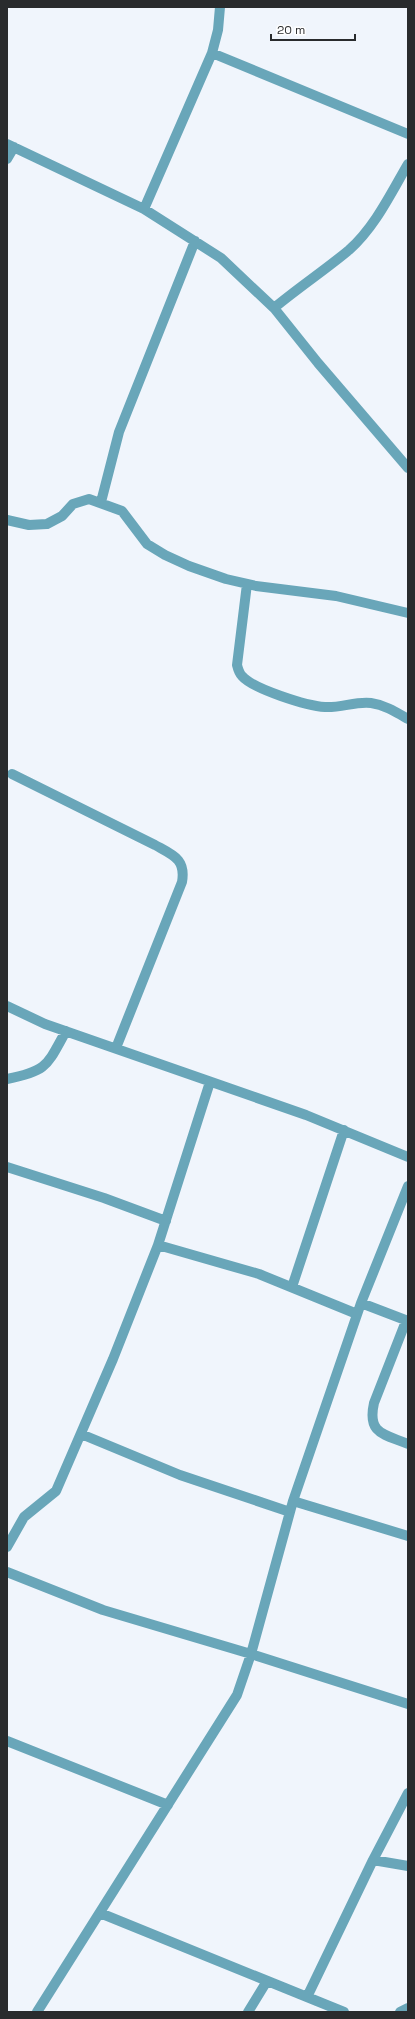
<svg xmlns="http://www.w3.org/2000/svg" width="415" height="2019" viewBox="0 0 415 2019" font-family="'Space Grotesk',sans-serif">
	<style>
		.lines { fill: none; stroke-linecap: round; stroke-linejoin: round }
		.minor { stroke: #69a6b9; stroke-width: 10 }
	</style>
	<rect width="100%" height="100%" fill="#f0f5fc"/>
	<g class="lines">
		<!-- minor -->
		<path class="minor" d="M 212,53 L 408,134
			M 7,144 L 144,209 L 221,258 L 274,308 L 318,363 L 408,468
			M 7,159 L 14,147
			M 144,209 L 212,53 L 218,30 L 220,7
			M 274,308 C 298,288 325,270 349,250 C 375,227 391,193 408,164
			M 101,502 L 119,432 L 195,241
			M 7,520 L 29,525 L 47,524 L 62,516 L 73,504 L 89,499 L 122,511 L 147,544 L 165,555 L 189,566 L 226,579 L 256,586 L 336,596 L 408,613
			M 247,584 L 237,665 C 238,669 239,673 242,676 C 253,689 307,706 325,707 C 341,708 356,701 371,703 C 385,705 396,712 408,719
			M 12,774 L 155,845 C 173,855 186,859 182,882 L 116,1048
			M 7,1006 L 45,1024 L 306,1115 L 408,1157
			M 7,1079 C 48,1071 47,1065 66,1031
			M 7,1167 L 104,1198 L 166,1221
			M 158,1245 L 259,1274 L 357,1314
			M 292,1287 L 344,1130
			M 361,1303 L 408,1321
			M 406,1321 L 374,1403 C 367,1434 384,1434 408,1444
			M 81,1434 L 180,1475 L 290,1512
			M 293,1501 L 408,1536
			M 7,1547 L 24,1517 L 56,1491 L 113,1359 L 158,1245 L 210,1082
			M 7,1572 L 103,1610 L 251,1654 L 408,1704
			M 7,1741 L 168,1805
			M 373,1860 L 408,1866
			M 100,1913 L 344,2012
			M 307,1997 L 373,1860 L 408,1793
			M 37,2012 L 237,1695 L 251,1654 L 293,1501 L 361,1303 L 408,1186
			M 248,2012 L 267,1981
			M 400,2012 L 408,2008"/>
	</g>
	<!-- border -->
	<rect width="415" height="2019" fill="none" stroke="#292b2d" stroke-width="16"/>
	<!-- scale -->
	<path d="M271 34v6h84v-6" fill="none" stroke="#292b2d" stroke-width="2"/>
	<text x="277" y="34" font-size="12" fill="#292b2d" stroke="#ffffff" stroke-width="3" paint-order="stroke">20 m</text>
</svg>
